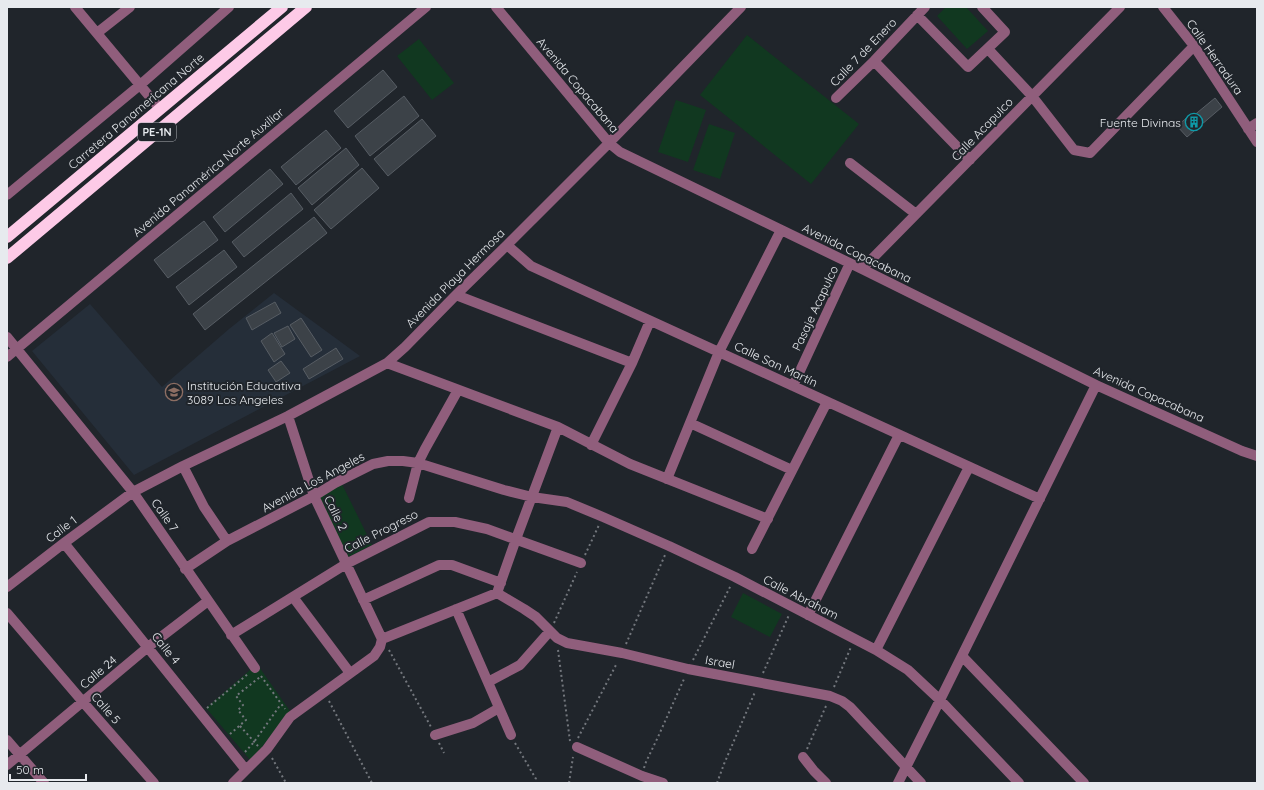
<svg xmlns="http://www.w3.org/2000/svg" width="1264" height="790" viewBox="0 0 1264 790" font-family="Quicksand,sans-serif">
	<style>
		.built { fill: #252e39 }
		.green { fill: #113820 }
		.building { fill: #3c4248; stroke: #575d64 }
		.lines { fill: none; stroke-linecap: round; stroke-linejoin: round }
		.path { stroke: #73777d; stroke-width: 2; stroke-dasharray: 2 3; stroke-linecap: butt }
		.minor { stroke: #905e7c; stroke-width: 10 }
		.highway { stroke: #fdcae7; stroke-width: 12 }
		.labels { text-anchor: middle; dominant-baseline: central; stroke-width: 4; stroke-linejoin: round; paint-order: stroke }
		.shield { fill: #20252b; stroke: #abafb4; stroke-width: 1 }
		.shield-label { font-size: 11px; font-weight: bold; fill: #e7eaee }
		.street-label { font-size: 12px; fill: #e7eaee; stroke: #20252b }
		.poi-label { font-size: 12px; fill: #e7eaee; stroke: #20252b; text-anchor: end }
	</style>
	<rect width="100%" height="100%" fill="#20252b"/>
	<!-- built -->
	<path class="built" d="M 274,293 L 360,356 L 134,475 L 32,351 L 90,304 L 162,387 L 229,329 Z"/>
	<!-- green -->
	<path class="green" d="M 946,7 L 966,7 L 988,31 L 967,49 L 937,16 Z
		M 747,35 L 859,124 L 811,184 L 700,95 Z
		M 419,39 L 454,83 L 432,100 L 397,56 Z
		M 676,100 L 706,110 L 688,162 L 658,152 Z
		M 709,124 L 735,133 L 720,179 L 693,170 Z
		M 341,482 L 372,545 L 348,557 L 320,500 L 321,493 Z
		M 743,593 L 782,614 L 770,637 L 731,617 Z
		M 257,664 L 290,711 L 251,761 L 206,708 Z"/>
	<!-- building -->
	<path class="building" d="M 383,70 L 397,87 L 348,128 L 334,111 Z
		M 404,96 L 419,116 L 370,156 L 355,136 Z
		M 1215,98 L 1222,107 L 1187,137 L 1177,126 L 1190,115 L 1192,117 Z
		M 422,119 L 436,136 L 388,176 L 374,159 Z
		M 326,130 L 341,148 L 296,185 L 281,167 Z
		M 346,148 L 359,165 L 312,205 L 298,188 Z
		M 362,168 L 379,188 L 331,229 L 314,210 Z
		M 270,169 L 283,184 L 225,232 L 213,217 Z
		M 291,193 L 303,209 L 244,257 L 232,242 Z
		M 314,217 L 327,233 L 205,330 L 193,314 Z
		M 204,221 L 218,240 L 168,278 L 154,260 Z
		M 224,250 L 237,267 L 189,305 L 176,287 Z
		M 275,302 L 281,313 L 252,330 L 246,318 Z
		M 301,318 L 322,350 L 311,357 L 290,325 Z
		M 288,326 L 295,339 L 282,347 L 274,333 Z
		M 272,333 L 285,354 L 274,362 L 261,341 Z
		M 336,348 L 343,359 L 309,379 L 303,369 Z
		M 281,361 L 290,373 L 276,382 L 268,370 Z"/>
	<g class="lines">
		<!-- path -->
		<path class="path" d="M 585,555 L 599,525
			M 554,623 L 577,572
			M 626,644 L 665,555
			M 389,650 L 431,727
			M 558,650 L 570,741
			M 693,660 L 731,585
			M 763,673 L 789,615
			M 261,676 L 285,709
			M 834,687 L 851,647
			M 329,701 L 372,783
			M 207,708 L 248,674
			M 240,726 L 258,746
			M 230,734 L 246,720 L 238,710 L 243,705 L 236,696 L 260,677
			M 578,738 L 617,663
			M 439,743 L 444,753
			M 515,743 L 536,779 L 536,783
			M 807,749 L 826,706
			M 245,752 L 254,742 L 281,704
			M 272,758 L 286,783
			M 644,768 L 646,762 L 658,737 L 684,679
			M 569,783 L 573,757
			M 717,783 L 724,764 L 755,692"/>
		<!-- minor -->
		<path class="minor" d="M 75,7 L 160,109
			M 496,7 L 609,143 L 620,152 L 862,269 L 1096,385 L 1242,451 L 1257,456
			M 1163,7 L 1194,46 L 1257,142
			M 917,15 L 968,67 L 1005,32 L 982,7
			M 97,33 L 130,7
			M 988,49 L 1032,96 L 1074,150 L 1090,153 L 1194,46
			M 874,61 L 970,160
			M 836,98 L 874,61 L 925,7
			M 1248,129 L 1257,123
			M 850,163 L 916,214
			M 7,195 L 140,85 L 229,7
			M 507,245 L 531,266 L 1040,499
			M 862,269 L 1120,7
			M 456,295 L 632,363
			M 7,337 L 133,492 L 255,668
			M 7,357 L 426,7
			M 387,363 L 558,427 L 630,464 L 768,519
			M 793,386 L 850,263
			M 288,416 L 314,496 L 382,639
			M 690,423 L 792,470
			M 591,445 L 632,363 L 650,321
			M 183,466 L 204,507 L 227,541
			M 667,479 L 719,352 L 781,230
			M 409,498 L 418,463 L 425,449 L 458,390
			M 64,543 L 246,770
			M 752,549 L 827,402
			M 185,569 L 227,541 L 314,496 L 335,483 L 373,464 L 388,461 L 403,461 L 418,463 L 504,490 L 532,497 L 567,502 L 603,517 L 669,546 L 735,577 L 876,650 L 908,670 L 940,700 L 1019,783
			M 7,587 L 64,543 L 133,492 L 183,466 L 288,416 L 387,363 L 405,347 L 456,295 L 507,245 L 609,143 L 741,7
			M 497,593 L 524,609 L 536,617 L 557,638 L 567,643 L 622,653 L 688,669 L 830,696 L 842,701 L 850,707 L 921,783
			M 293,597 L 350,673
			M 363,600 L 439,565 L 452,565 L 501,583
			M 456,609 L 511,735
			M 7,613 L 83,702 L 154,783
			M 808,615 L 899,435
			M 231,635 L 346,564 L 429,522 L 455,522 L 487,529 L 581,563
			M 876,650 L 969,467
			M 962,656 L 1084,783
			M 488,682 L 520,665 L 550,631
			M 435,735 L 473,723 L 499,708
			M 7,740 L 44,783
			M 577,747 L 642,776 L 663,783
			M 803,757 L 814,771 L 826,783
			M 7,765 L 148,647 L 208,601
			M 233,783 L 267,749 L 290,717 L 374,656 L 380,647 L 382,639 L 497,593 L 516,539 L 558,427
			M 898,783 L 940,700 L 1096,385"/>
		<!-- highway -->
		<path class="highway" d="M 7,237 L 282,7
			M 7,258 L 306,7"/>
	</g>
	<!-- icons -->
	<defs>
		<symbol id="building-ring" viewBox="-11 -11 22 22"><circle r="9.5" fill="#20252b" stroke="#0f9aa8" stroke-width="1.5"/><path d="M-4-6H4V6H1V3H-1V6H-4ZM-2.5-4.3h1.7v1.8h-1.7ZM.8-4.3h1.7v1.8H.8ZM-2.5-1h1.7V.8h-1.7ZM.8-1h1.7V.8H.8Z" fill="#0f9aa8"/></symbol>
		<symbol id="school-ring" viewBox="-11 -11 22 22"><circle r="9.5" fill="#20252b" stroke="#8d6e63" stroke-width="1.5"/><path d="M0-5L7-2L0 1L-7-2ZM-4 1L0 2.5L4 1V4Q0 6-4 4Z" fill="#8d6e63"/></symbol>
	</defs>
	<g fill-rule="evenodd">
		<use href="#building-ring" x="1184" y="112" width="20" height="20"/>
		<use href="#school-ring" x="164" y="382" width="20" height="20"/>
	</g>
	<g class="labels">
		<!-- shield labels -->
		<rect class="shield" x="138" y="123" width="38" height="18" rx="3"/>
		<g class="shield-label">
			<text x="157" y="132">PE-1N</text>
		</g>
		<!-- street labels -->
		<g class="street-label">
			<text transform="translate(863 52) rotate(-46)">Calle 7 de Enero</text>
			<text transform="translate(1215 57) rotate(55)">Calle Herradura</text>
			<text transform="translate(578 85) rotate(50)">Avenida Copacabana</text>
			<text transform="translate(136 111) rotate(-40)">Carretera Panamericana Norte</text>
			<text transform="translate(982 129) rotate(-46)">Calle Acapulco</text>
			<text transform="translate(208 172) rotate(-40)">Avenida Panamérica Norte Auxiliar</text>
			<text transform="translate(857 253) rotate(26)">Avenida Copacabana</text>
			<text transform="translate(455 278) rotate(-45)">Avenida Playa Hermosa</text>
			<text transform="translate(815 308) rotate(-65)">Pasaje Acapulco</text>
			<text transform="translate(776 364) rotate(25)">Calle San Martín</text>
			<text transform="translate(1149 394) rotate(24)">Avenida Copacabana</text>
			<text transform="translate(313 482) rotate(-28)">Avenida Los Angeles</text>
			<text transform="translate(336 513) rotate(64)">Calle 2</text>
			<text transform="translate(165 515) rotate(55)">Calle 7</text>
			<text transform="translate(61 529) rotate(-37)">Calle 1</text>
			<text transform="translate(381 531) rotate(-27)">Calle Progreso</text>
			<text transform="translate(801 597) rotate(27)">Calle Abraham</text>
			<text transform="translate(166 648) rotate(51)">Calle 4</text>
			<text transform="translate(720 662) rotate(10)">Israel</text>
			<text transform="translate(98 672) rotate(-40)">Calle 24</text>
			<text transform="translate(106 708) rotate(49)">Calle 5</text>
		</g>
		<!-- poi labels -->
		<g class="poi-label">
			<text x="1181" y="122">Fuente Divinas</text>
			<text x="187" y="385" text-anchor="start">Institución Educativa<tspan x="187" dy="14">3089 Los Angeles</tspan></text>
		</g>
	</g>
	<!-- border -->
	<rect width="1264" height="790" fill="none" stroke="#e7eaee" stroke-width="16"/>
	<!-- scale -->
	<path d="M10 774v6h76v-6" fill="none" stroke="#e7eaee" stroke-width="2"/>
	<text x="16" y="774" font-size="12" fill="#e7eaee" stroke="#20252b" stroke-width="3" paint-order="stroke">50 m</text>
</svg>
